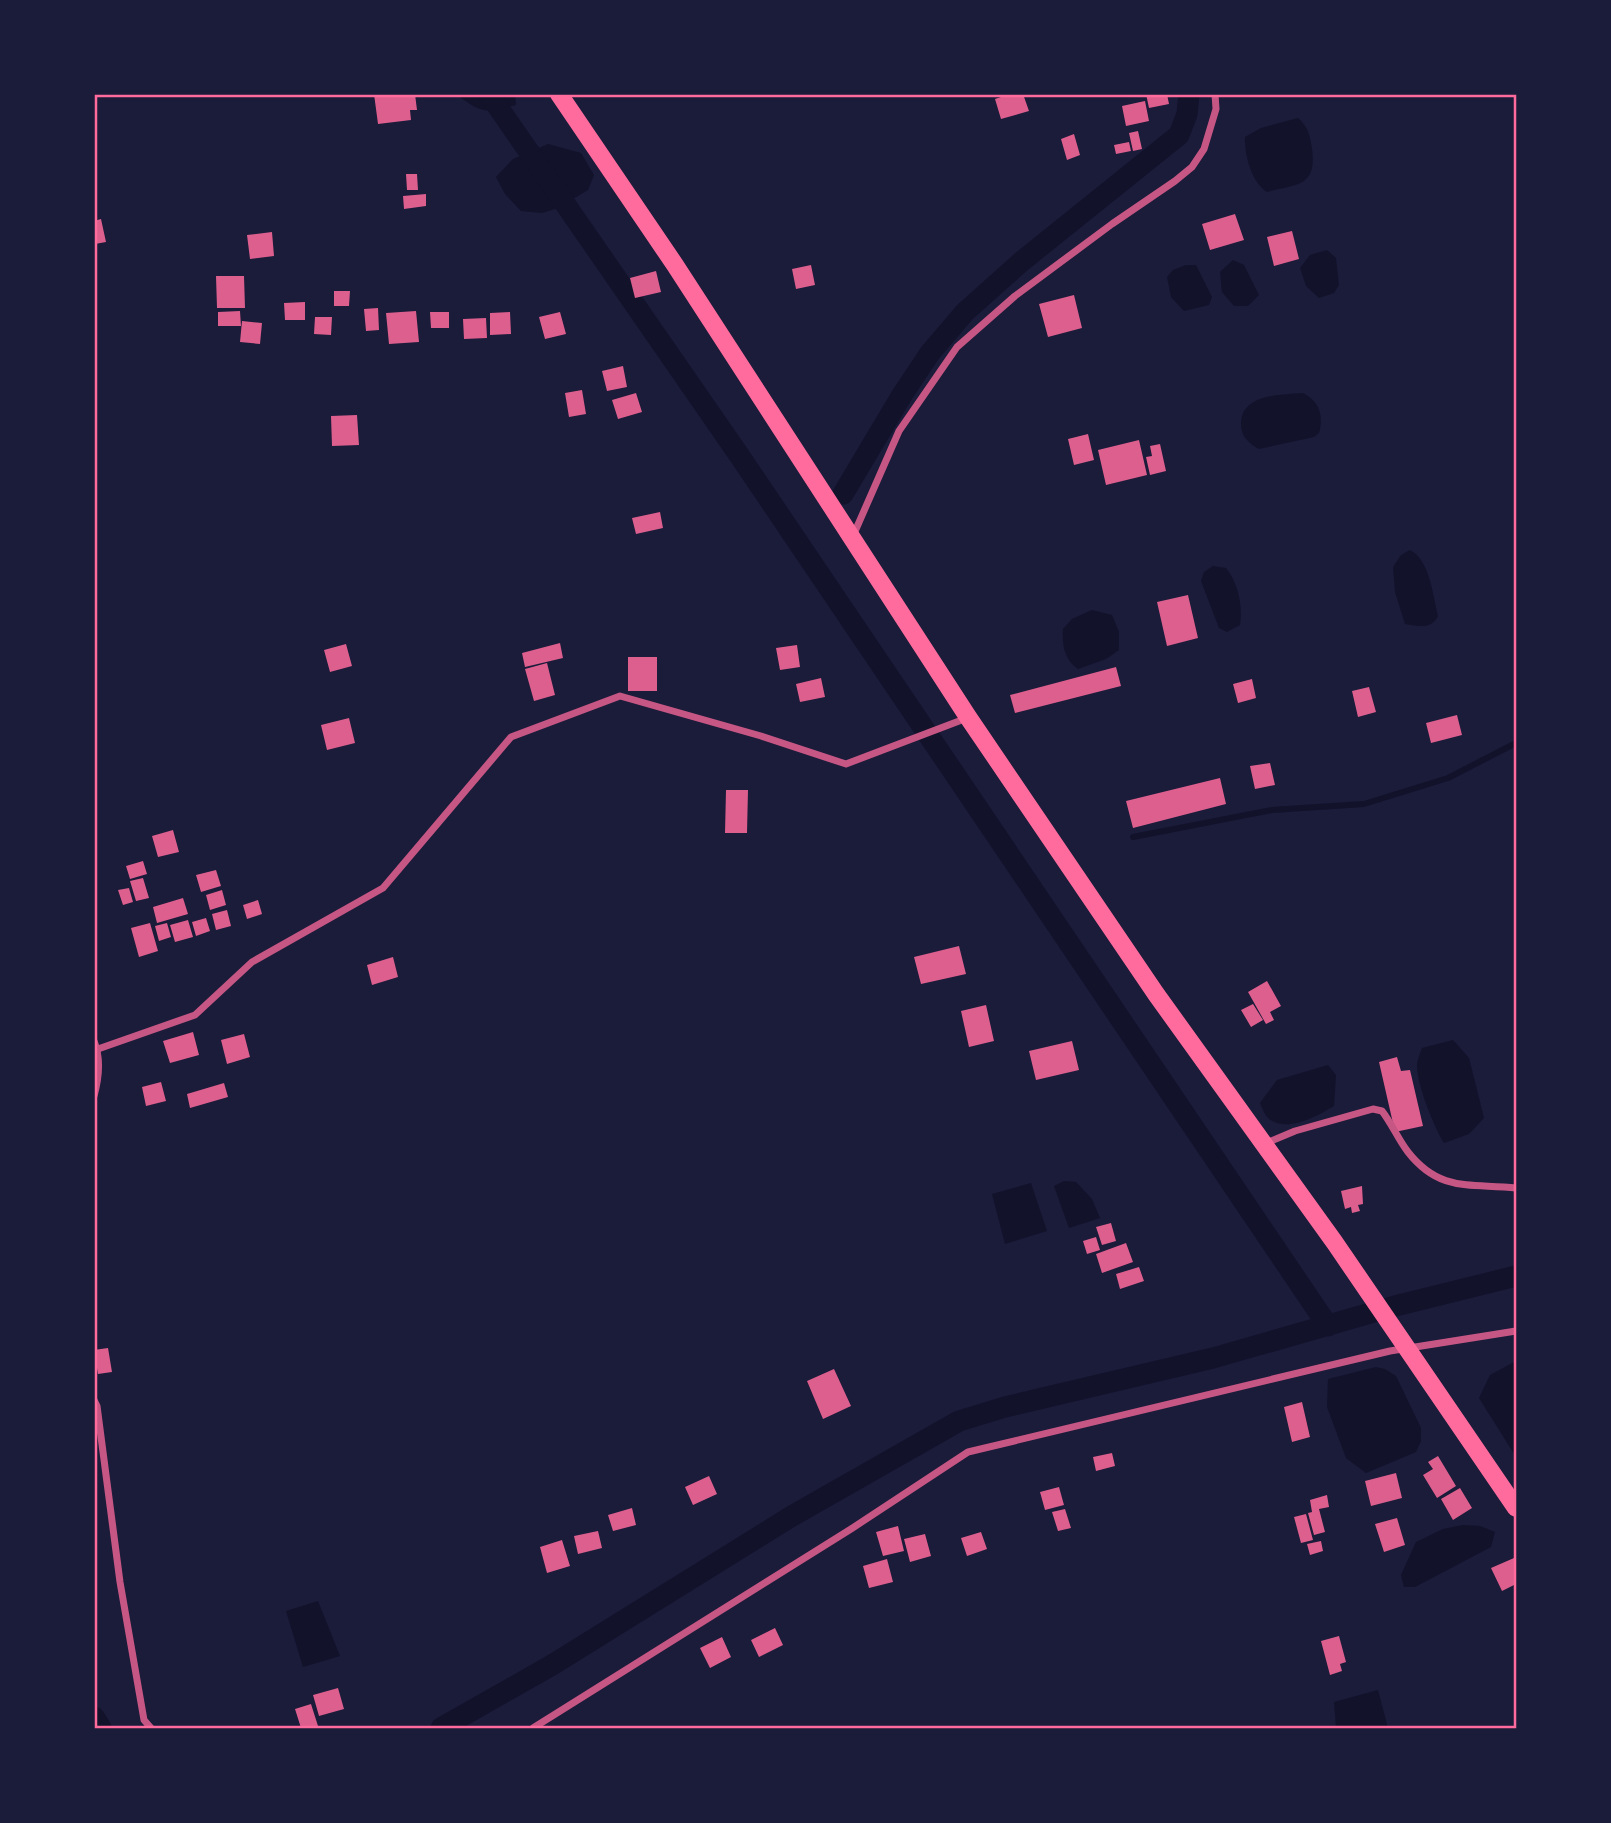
<svg xmlns="http://www.w3.org/2000/svg" width="1611" height="1823" viewBox="0 0 1611 1823" font-family="'PT Sans Narrow',sans-serif">
	<style>
		.water { fill: #12122b }
		.lines { fill: none; stroke-linecap: round; stroke-linejoin: round }
		.stream { stroke: #12122b; stroke-width: 6 }
		.canal { stroke: #12122b; stroke-width: 21 }
		.building { fill: #dd5f8e }
		.minor { stroke: #c65784; stroke-width: 7 }
		.primary { stroke: #ff6b9d; stroke-width: 18 }
		.neatline { fill: none; stroke: #ff6b9d; stroke-width: 2.5 }
	</style>
	<rect width="100%" height="100%" fill="#1b1b3a"/>
	<!-- water -->
	<path class="water" d="M 457,95 L 515,95 L 516,105 C 485,113 483,114 457,95 Z
		M 1298,118 C 1308,127 1310,135 1312,149 C 1317,187 1297,184 1267,192 C 1252,183 1244,154 1245,137 L 1261,128 Z
		M 548,144 L 581,153 L 594,175 L 588,190 L 558,208 L 542,213 L 521,211 L 505,194 L 496,177 L 513,159 Z
		M 1327,250 L 1336,258 L 1339,285 L 1334,293 L 1319,298 L 1306,286 L 1300,268 L 1310,255 Z
		M 1233,260 L 1244,265 L 1259,295 L 1248,306 L 1234,306 L 1222,292 L 1220,272 Z
		M 1186,265 L 1196,265 L 1212,297 L 1209,305 L 1184,311 L 1171,297 L 1167,277 L 1173,270 Z
		M 1303,393 C 1319,401 1324,415 1319,433 L 1314,437 L 1259,449 C 1248,443 1241,436 1241,424 C 1241,394 1280,395 1303,393 Z
		M 1410,550 C 1430,560 1433,596 1438,616 C 1431,630 1418,626 1405,624 L 1395,592 L 1393,567 L 1401,555 Z
		M 1213,566 L 1226,568 C 1238,583 1243,606 1240,625 L 1227,632 L 1219,628 L 1201,581 L 1204,572 Z
		M 1092,610 L 1112,615 L 1119,632 L 1119,650 L 1106,659 L 1078,669 C 1064,660 1062,644 1063,629 L 1072,619 Z
		M 1453,1040 L 1469,1058 L 1484,1118 L 1469,1134 L 1444,1143 C 1434,1127 1416,1083 1417,1064 C 1418,1059 1420,1053 1422,1048 Z
		M 1328,1065 L 1336,1075 L 1334,1106 C 1317,1116 1286,1134 1268,1118 C 1265,1115 1262,1108 1260,1103 L 1277,1080 Z
		M 1064,1181 L 1076,1182 L 1092,1199 L 1100,1218 L 1069,1228 L 1054,1186 Z
		M 1031,1183 L 1047,1231 L 1005,1244 L 992,1194 Z
		M 1516,1361 L 1516,1457 L 1479,1398 L 1490,1375 Z
		M 1376,1367 L 1385,1369 L 1396,1376 L 1421,1428 L 1421,1441 L 1416,1452 L 1366,1473 L 1346,1458 L 1327,1407 L 1328,1379 Z
		M 1463,1525 L 1480,1526 L 1495,1532 L 1491,1547 L 1415,1587 L 1404,1587 L 1401,1575 L 1416,1542 L 1443,1529 Z
		M 318,1601 L 340,1656 L 303,1667 L 286,1611 Z
		M 1378,1690 L 1388,1728 L 1336,1728 L 1334,1702 Z"/>
	<g class="lines">
		<!-- stream -->
		<path class="stream" d="M 1133,837 L 1272,810 L 1364,804 L 1448,778 L 1516,743"/>
		<!-- canal -->
		<path class="canal" d="M 489,94 L 739,455 L 1328,1326
			M 843,494 L 902,395 L 930,353 L 965,312 L 1021,262 L 1179,135 L 1187,114 L 1189,94
			M 94,1717 L 101,1728
			M 441,1728 L 552,1665 L 792,1516 L 959,1421 L 1005,1407 L 1213,1358 L 1395,1306 L 1516,1276"/>
	</g>
	<!-- building -->
	<path class="building" d="M 374,94 L 415,94 L 417,110 L 410,110 L 411,120 L 378,124 Z
		M 1010,94 L 1023,94 L 1029,111 L 1001,119 L 995,99 Z
		M 1146,94 L 1167,94 L 1169,104 L 1149,108 Z
		M 1145,101 L 1149,121 L 1126,126 L 1122,106 Z
		M 1138,131 L 1142,149 L 1133,151 L 1129,133 Z
		M 1074,134 L 1080,155 L 1067,160 L 1061,139 Z
		M 1129,142 L 1131,151 L 1116,154 L 1114,145 Z
		M 406,174 L 417,174 L 418,190 L 407,190 Z
		M 426,194 L 426,206 L 404,209 L 403,196 Z
		M 1235,214 L 1244,240 L 1210,250 L 1202,224 Z
		M 101,219 L 106,242 L 95,244 L 94,221 Z
		M 1292,231 L 1299,259 L 1274,266 L 1267,237 Z
		M 272,232 L 274,256 L 250,259 L 247,235 Z
		M 811,265 L 815,285 L 796,289 L 792,269 Z
		M 656,271 L 661,292 L 635,298 L 630,278 Z
		M 216,276 L 244,276 L 245,308 L 217,308 Z
		M 334,291 L 350,291 L 349,306 L 334,306 Z
		M 1074,295 L 1082,328 L 1048,337 L 1039,304 Z
		M 305,302 L 305,320 L 285,320 L 284,303 Z
		M 378,308 L 379,330 L 366,331 L 364,309 Z
		M 240,311 L 241,326 L 218,326 L 218,312 Z
		M 416,311 L 419,342 L 389,344 L 386,313 Z
		M 430,312 L 449,312 L 449,328 L 431,328 Z
		M 510,312 L 511,334 L 490,335 L 490,313 Z
		M 560,312 L 566,334 L 545,339 L 539,317 Z
		M 315,317 L 332,317 L 331,335 L 314,334 Z
		M 486,318 L 487,338 L 464,339 L 463,319 Z
		M 242,321 L 262,323 L 260,344 L 240,342 Z
		M 623,366 L 627,387 L 607,391 L 602,371 Z
		M 582,390 L 586,414 L 569,417 L 565,393 Z
		M 636,393 L 642,412 L 618,419 L 612,400 Z
		M 357,415 L 359,445 L 332,446 L 331,416 Z
		M 1088,434 L 1094,460 L 1074,465 L 1068,439 Z
		M 1139,440 L 1147,475 L 1106,485 L 1098,450 Z
		M 1160,444 L 1166,471 L 1150,475 L 1146,457 L 1152,456 L 1150,446 Z
		M 660,512 L 663,528 L 636,534 L 632,518 Z
		M 1188,595 L 1198,638 L 1167,646 L 1157,602 Z
		M 560,643 L 563,658 L 525,667 L 522,653 Z
		M 346,644 L 352,666 L 330,672 L 324,650 Z
		M 797,645 L 800,667 L 780,670 L 776,648 Z
		M 628,657 L 657,657 L 657,691 L 628,691 Z
		M 547,663 L 555,695 L 534,701 L 525,669 Z
		M 1116,667 L 1121,686 L 1015,713 L 1010,695 Z
		M 821,678 L 825,697 L 800,702 L 796,684 Z
		M 1252,679 L 1256,698 L 1238,703 L 1233,684 Z
		M 1369,687 L 1376,712 L 1358,717 L 1352,691 Z
		M 1457,715 L 1462,735 L 1431,743 L 1426,723 Z
		M 349,718 L 355,743 L 327,750 L 321,725 Z
		M 1270,763 L 1275,785 L 1255,789 L 1250,766 Z
		M 1220,778 L 1226,804 L 1133,828 L 1126,801 Z
		M 726,790 L 748,790 L 747,833 L 725,833 Z
		M 173,830 L 179,852 L 158,857 L 152,836 Z
		M 143,861 L 147,874 L 130,879 L 126,866 Z
		M 216,870 L 221,886 L 201,892 L 196,875 Z
		M 143,878 L 149,898 L 136,901 L 130,881 Z
		M 129,888 L 133,902 L 123,905 L 118,890 Z
		M 222,890 L 226,905 L 210,910 L 206,895 Z
		M 183,898 L 188,914 L 157,923 L 153,907 Z
		M 258,900 L 262,914 L 247,919 L 243,905 Z
		M 227,910 L 231,926 L 216,930 L 212,914 Z
		M 206,918 L 210,931 L 196,936 L 192,922 Z
		M 188,920 L 193,937 L 175,942 L 170,925 Z
		M 150,923 L 158,951 L 139,957 L 131,928 Z
		M 167,923 L 171,937 L 159,941 L 155,926 Z
		M 959,946 L 966,974 L 921,984 L 914,957 Z
		M 393,957 L 398,977 L 372,985 L 367,965 Z
		M 1267,981 L 1281,1006 L 1270,1012 L 1274,1020 L 1266,1024 L 1248,992 Z
		M 1253,1004 L 1263,1020 L 1251,1027 L 1241,1010 Z
		M 986,1005 L 994,1041 L 969,1047 L 961,1011 Z
		M 193,1032 L 199,1055 L 170,1063 L 163,1041 Z
		M 244,1034 L 250,1057 L 227,1064 L 221,1040 Z
		M 1072,1041 L 1079,1070 L 1036,1080 L 1029,1051 Z
		M 1397,1057 L 1401,1071 L 1410,1070 L 1423,1126 L 1395,1132 L 1379,1062 Z
		M 161,1082 L 166,1101 L 146,1106 L 142,1087 Z
		M 224,1083 L 228,1097 L 190,1108 L 187,1094 Z
		M 1362,1186 L 1363,1204 L 1358,1205 L 1360,1211 L 1352,1213 L 1351,1207 L 1345,1209 L 1341,1191 Z
		M 1111,1223 L 1116,1241 L 1102,1245 L 1096,1227 Z
		M 1096,1237 L 1100,1250 L 1087,1254 L 1083,1241 Z
		M 1126,1243 L 1133,1262 L 1102,1273 L 1096,1254 Z
		M 1139,1267 L 1144,1281 L 1120,1289 L 1116,1274 Z
		M 108,1348 L 112,1372 L 98,1374 L 94,1350 Z
		M 834,1369 L 851,1406 L 823,1419 L 807,1381 Z
		M 1302,1402 L 1310,1437 L 1292,1442 L 1284,1407 Z
		M 1112,1453 L 1115,1466 L 1096,1471 L 1093,1457 Z
		M 1438,1456 L 1456,1486 L 1437,1498 L 1423,1475 L 1433,1469 L 1428,1462 Z
		M 1396,1473 L 1402,1498 L 1371,1506 L 1365,1481 Z
		M 709,1476 L 717,1494 L 693,1505 L 685,1487 Z
		M 1059,1487 L 1064,1505 L 1045,1510 L 1040,1492 Z
		M 1460,1488 L 1472,1508 L 1453,1520 L 1441,1499 Z
		M 1327,1495 L 1329,1507 L 1319,1509 L 1325,1532 L 1314,1535 L 1308,1513 L 1312,1512 L 1310,1500 Z
		M 632,1508 L 636,1525 L 613,1531 L 608,1515 Z
		M 1065,1509 L 1071,1528 L 1058,1531 L 1052,1512 Z
		M 1306,1514 L 1313,1540 L 1301,1543 L 1294,1517 Z
		M 1397,1518 L 1405,1545 L 1384,1552 L 1375,1524 Z
		M 898,1526 L 904,1551 L 883,1556 L 876,1532 Z
		M 598,1531 L 602,1548 L 578,1554 L 574,1536 Z
		M 981,1532 L 987,1549 L 967,1556 L 961,1538 Z
		M 925,1534 L 931,1556 L 910,1562 L 904,1539 Z
		M 562,1540 L 570,1566 L 547,1573 L 540,1547 Z
		M 1321,1541 L 1323,1551 L 1310,1555 L 1307,1544 Z
		M 1514,1558 L 1516,1564 L 1516,1584 L 1502,1591 L 1491,1568 Z
		M 887,1559 L 893,1582 L 869,1588 L 863,1566 Z
		M 775,1628 L 783,1645 L 759,1657 L 751,1640 Z
		M 1339,1636 L 1346,1662 L 1340,1664 L 1342,1671 L 1330,1675 L 1321,1641 Z
		M 722,1637 L 731,1657 L 710,1668 L 700,1648 Z
		M 338,1688 L 344,1709 L 319,1716 L 313,1695 Z
		M 311,1704 L 318,1726 L 301,1728 L 295,1709 Z"/>
	<g class="lines">
		<!-- minor -->
		<path class="minor" d="M 853,536 L 899,431 L 957,347 L 1015,296 L 1112,224 L 1175,181 L 1192,167 L 1204,149 L 1216,109 L 1215,94
			M 94,1041 C 101,1058 99,1078 94,1096
			M 98,1049 L 195,1015 L 252,962 L 383,888 L 511,737 L 620,696 L 761,736 L 846,764 L 967,718
			M 1264,1144 L 1295,1131 L 1373,1109 L 1382,1111 C 1392,1124 1398,1139 1408,1152 C 1440,1193 1471,1183 1516,1188
			M 94,1400 L 97,1406 L 120,1582 L 144,1720 L 151,1728
			M 533,1728 L 851,1529 L 968,1452 L 1390,1351 L 1516,1331"/>
		<!-- primary -->
		<path class="primary" d="M 559,94 L 675,265 L 968,717 L 1156,994 L 1335,1243 L 1516,1508"/>
	</g>
	<!-- border -->
	<rect width="1611" height="1823" fill="none" stroke="#1b1b3a" stroke-width="192"/>
	<rect x="96" y="96" width="1419" height="1631" class="neatline"/>
</svg>
